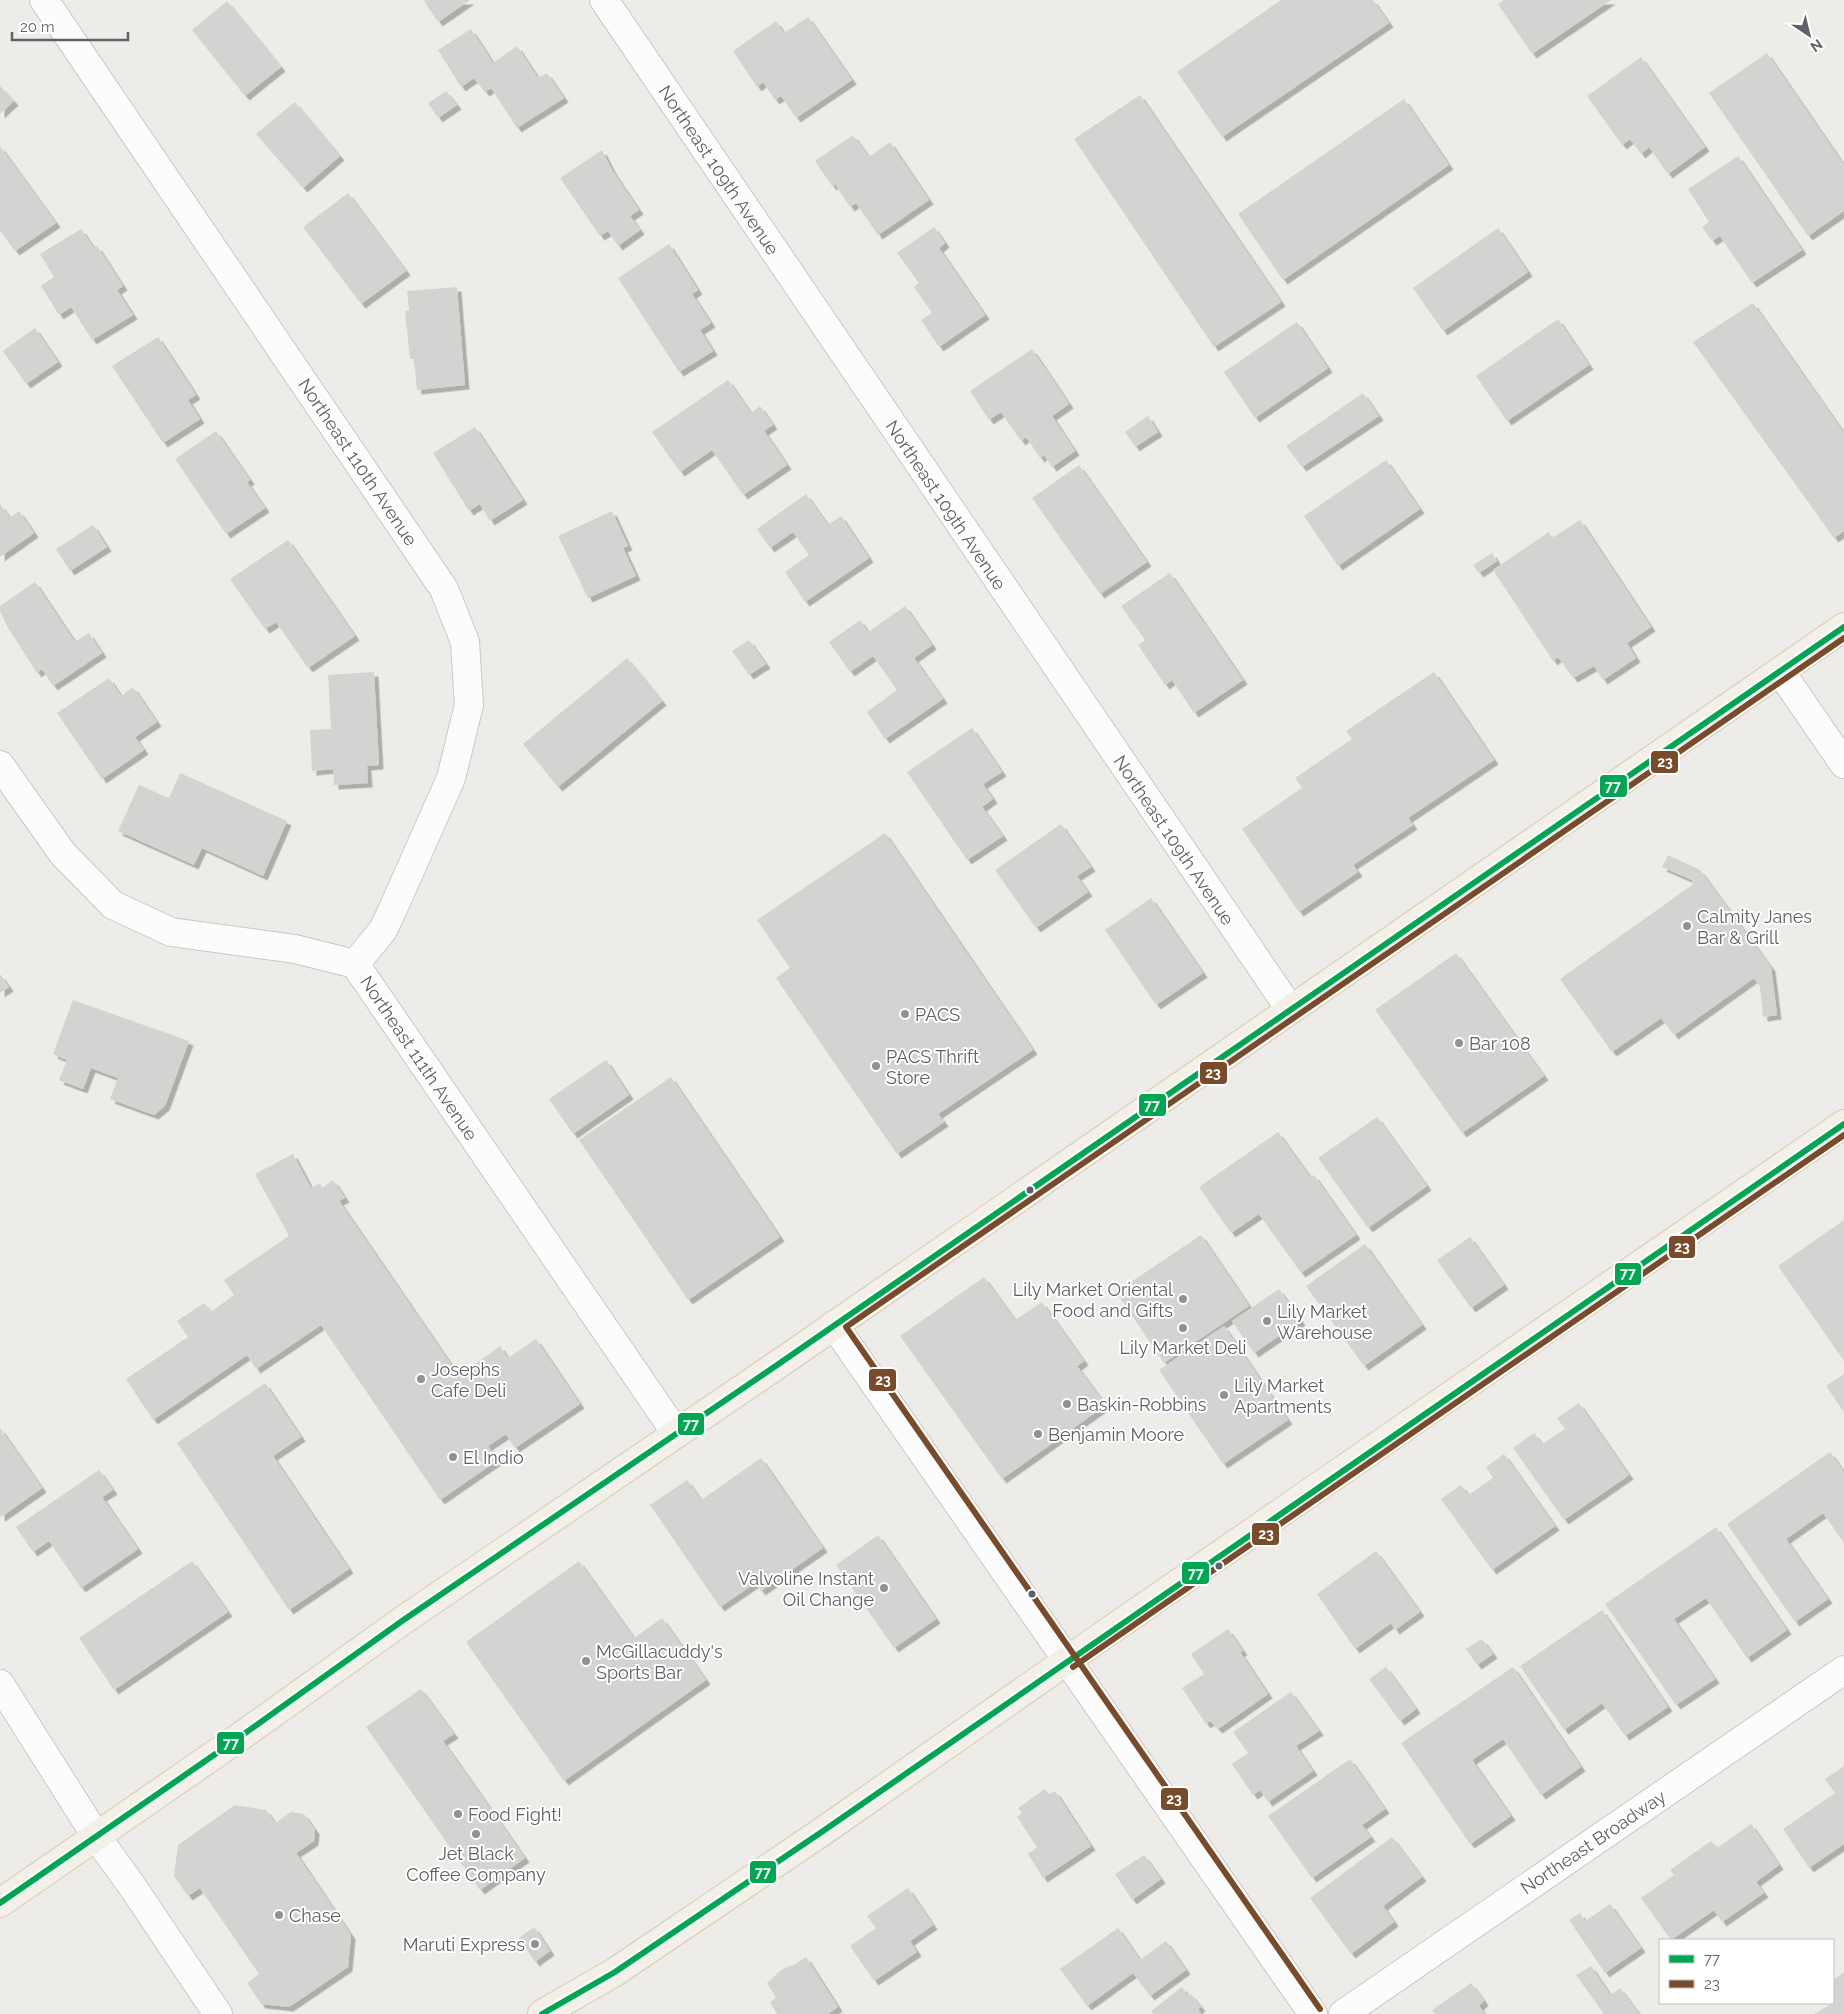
<svg xmlns="http://www.w3.org/2000/svg" width="1844" height="2014" viewBox="0 0 1844 2014" font-family="Raleway,sans-serif">
	<style>
		.building { fill: #d5d3d1; filter: url(#shadow) }
		.lines { fill: none; stroke-linecap: round; stroke-linejoin: round }
		.minor-casing { stroke: #c9c9c9; stroke-width: 30 }
		.major-casing { stroke: #d8cab3; stroke-width: 30 }
		.minor { stroke: #fcfcfc; stroke-width: 28 }
		.major { stroke: #f3f0e8; stroke-width: 28 }
		.bus-1-casing { stroke: #fff; stroke-width: 10 }
		.bus-2-casing { stroke: #fff; stroke-width: 10 }
		.bus-1 { stroke: #00a651; stroke-width: 6 }
		.bus-2 { stroke: #7a4b2a; stroke-width: 6 }
		.poi-dot { fill: #8f9294; stroke: #fff; stroke-width: 2 }
		.bus-dot { fill: #5c6267; stroke: #fff; stroke-width: 2 }
		.labels { text-anchor: middle; dominant-baseline: central; stroke-width: 4; stroke-linejoin: round; paint-order: stroke }
		.street-label { font-size: 18px; fill: #5c6267; stroke: #fff }
		.poi-label { font-size: 18px; fill: #5c6267; stroke: #fff; text-anchor: start }
		.line-badge { stroke: #fff; stroke-width: 2 }
		.badge-label { font-size: 14px; text-anchor: middle; font-weight: bold; fill: #fff }
	</style>
	<defs>
		<filter id="shadow"><feDropShadow dx="4.5" dy="4.5" stdDeviation="0" flood-color="#0004"/></filter>
	</defs>
	<rect width="100%" height="100%" fill="#eeece8"/>
	<!-- building -->
	<path class="building" d="M 426,0 L 470,0 L 438,22 L 424,1 Z
		M 1281,0 L 1373,0 L 1389,23 L 1222,137 L 1177,72 Z
		M 1504,0 L 1611,0 L 1532,54 L 1498,4 Z
		M 227,1 L 281,67 L 245,96 L 192,30 Z
		M 808,17 L 852,80 L 796,118 L 781,96 L 775,100 L 763,82 L 757,87 L 733,51 L 776,21 L 784,33 Z
		M 471,29 L 493,63 L 517,46 L 538,78 L 547,73 L 564,98 L 517,128 L 491,88 L 485,92 L 474,78 L 461,87 L 438,50 Z
		M 1767,53 L 1844,165 L 1844,211 L 1808,236 L 1709,93 Z
		M 1641,57 L 1705,147 L 1668,174 L 1649,147 L 1641,154 L 1630,139 L 1622,145 L 1587,96 Z
		M 0,86 L 14,101 L 0,114 Z
		M 446,91 L 457,105 L 438,118 L 428,103 Z
		M 1140,95 L 1281,302 L 1214,347 L 1074,139 Z
		M 1404,99 L 1449,165 L 1283,280 L 1238,214 Z
		M 295,102 L 340,156 L 303,188 L 256,134 Z
		M 853,135 L 869,157 L 890,142 L 929,200 L 878,235 L 856,203 L 850,207 L 835,184 L 832,186 L 815,161 Z
		M 0,146 L 56,223 L 15,251 L 0,231 Z
		M 602,150 L 612,170 L 639,210 L 630,216 L 640,230 L 618,246 L 608,231 L 600,236 L 560,178 Z
		M 1738,156 L 1802,250 L 1752,283 L 1720,236 L 1712,241 L 1702,227 L 1709,222 L 1688,189 Z
		M 348,193 L 406,271 L 361,304 L 303,227 Z
		M 934,227 L 945,243 L 939,248 L 985,315 L 939,347 L 921,320 L 932,313 L 914,287 L 919,283 L 897,253 Z
		M 1498,228 L 1528,272 L 1443,331 L 1413,288 Z
		M 81,229 L 94,248 L 97,246 L 123,286 L 117,290 L 133,315 L 92,340 L 71,307 L 59,315 L 41,286 L 54,277 L 40,254 Z
		M 669,244 L 698,290 L 692,294 L 711,323 L 700,330 L 713,351 L 679,372 L 618,278 Z
		M 457,287 L 465,385 L 417,390 L 414,359 L 410,359 L 405,311 L 409,310 L 407,291 Z
		M 1753,303 L 1844,433 L 1844,531 L 1834,538 L 1693,342 Z
		M 1558,319 L 1589,365 L 1507,421 L 1476,376 Z
		M 1297,322 L 1328,368 L 1255,418 L 1224,372 Z
		M 35,328 L 58,362 L 26,384 L 3,351 Z
		M 158,337 L 196,395 L 188,400 L 200,419 L 163,443 L 112,366 Z
		M 1032,349 L 1069,404 L 1052,416 L 1075,451 L 1052,467 L 1044,455 L 1040,458 L 1026,437 L 1021,441 L 1001,412 L 989,420 L 970,391 Z
		M 728,380 L 751,413 L 760,406 L 773,425 L 764,431 L 787,465 L 743,495 L 712,450 L 680,472 L 652,432 Z
		M 1363,393 L 1379,416 L 1302,467 L 1286,446 Z
		M 1148,416 L 1158,432 L 1135,447 L 1125,432 Z
		M 475,427 L 523,500 L 490,521 L 480,504 L 469,511 L 433,453 Z
		M 216,431 L 250,480 L 247,482 L 265,508 L 226,534 L 175,459 Z
		M 1386,460 L 1420,509 L 1338,566 L 1304,516 Z
		M 1079,465 L 1147,562 L 1100,594 L 1032,498 Z
		M 806,494 L 828,525 L 841,516 L 869,558 L 805,602 L 785,572 L 809,555 L 793,532 L 770,548 L 757,529 Z
		M 0,504 L 10,518 L 19,511 L 34,533 L 0,557 Z
		M 612,511 L 628,546 L 623,548 L 636,576 L 588,598 L 558,536 Z
		M 1580,520 L 1651,627 L 1627,643 L 1636,658 L 1603,680 L 1594,666 L 1573,678 L 1558,657 L 1553,661 L 1493,570 L 1549,532 L 1552,538 Z
		M 93,525 L 107,547 L 70,571 L 56,549 Z
		M 288,540 L 355,636 L 308,668 L 276,622 L 265,629 L 230,579 Z
		M 1492,553 L 1497,561 L 1479,573 L 1473,565 Z
		M 1170,573 L 1243,680 L 1194,713 L 1172,680 L 1165,685 L 1138,645 L 1145,640 L 1121,606 Z
		M 35,582 L 75,642 L 89,633 L 102,653 L 53,686 L 42,669 L 37,673 L 8,628 L 0,611 L 0,606 Z
		M 905,606 L 932,645 L 914,658 L 943,699 L 885,739 L 867,712 L 897,690 L 873,656 L 850,672 L 829,642 L 860,620 L 868,632 Z
		M 749,640 L 766,664 L 749,675 L 732,651 Z
		M 627,658 L 662,701 L 558,787 L 523,744 Z
		M 374,672 L 379,765 L 367,766 L 368,783 L 334,785 L 333,769 L 312,771 L 310,730 L 331,729 L 328,675 Z
		M 1434,672 L 1494,760 L 1408,818 L 1413,825 L 1353,865 L 1358,872 L 1299,912 L 1242,829 L 1302,788 L 1295,778 L 1352,739 L 1346,731 Z
		M 109,678 L 121,696 L 133,687 L 157,722 L 135,737 L 144,750 L 102,779 L 57,713 Z
		M 972,728 L 1002,772 L 983,784 L 993,799 L 982,807 L 1003,836 L 967,860 L 907,772 Z
		M 180,773 L 287,821 L 263,876 L 202,848 L 194,865 L 118,831 L 139,785 L 169,798 Z
		M 1061,824 L 1091,867 L 1077,876 L 1088,892 L 1036,928 L 995,870 Z
		M 885,833 L 1033,1050 L 938,1114 L 944,1122 L 897,1154 L 776,978 L 790,968 L 757,920 Z
		M 1668,855 L 1700,870 L 1771,967 L 1777,1015 L 1763,1017 L 1760,987 L 1754,978 L 1674,1035 L 1661,1018 L 1612,1052 L 1560,979 L 1692,885 L 1692,880 L 1662,867 Z
		M 1151,898 L 1203,973 L 1156,1005 L 1105,930 Z
		M 1456,953 L 1544,1076 L 1462,1133 L 1375,1010 Z
		M 0,974 L 9,987 L 0,993 Z
		M 73,1000 L 189,1041 L 165,1106 L 154,1115 L 110,1099 L 118,1078 L 91,1068 L 83,1089 L 59,1080 L 67,1060 L 53,1054 Z
		M 606,1060 L 629,1095 L 573,1134 L 549,1099 Z
		M 671,1077 L 780,1237 L 688,1300 L 579,1140 Z
		M 1377,1117 L 1427,1186 L 1368,1228 L 1318,1158 Z
		M 1278,1132 L 1310,1177 L 1314,1175 L 1356,1235 L 1301,1273 L 1259,1214 L 1231,1233 L 1199,1187 Z
		M 293,1154 L 311,1188 L 320,1183 L 322,1188 L 333,1180 L 345,1198 L 339,1201 L 459,1376 L 500,1346 L 508,1358 L 536,1339 L 580,1404 L 515,1448 L 506,1434 L 488,1446 L 498,1460 L 440,1500 L 321,1325 L 256,1369 L 247,1355 L 153,1420 L 126,1379 L 188,1337 L 177,1321 L 204,1303 L 211,1312 L 234,1295 L 224,1280 L 289,1236 L 255,1174 Z
		M 1844,1220 L 1844,1361 L 1778,1266 Z
		M 1201,1235 L 1249,1306 L 1164,1363 L 1116,1292 Z
		M 1470,1237 L 1504,1285 L 1471,1308 L 1437,1260 Z
		M 1365,1244 L 1422,1325 L 1364,1366 L 1306,1286 Z
		M 984,1277 L 1015,1320 L 1042,1302 L 1084,1361 L 1077,1366 L 1106,1405 L 1002,1479 L 900,1336 Z
		M 1279,1289 L 1301,1321 L 1254,1353 L 1232,1321 Z
		M 1224,1326 L 1288,1420 L 1223,1464 L 1159,1370 Z
		M 1844,1374 L 1844,1412 L 1826,1386 Z
		M 265,1383 L 301,1437 L 273,1456 L 349,1569 L 289,1610 L 177,1443 Z
		M 1579,1403 L 1629,1475 L 1564,1520 L 1513,1448 L 1534,1433 L 1542,1444 L 1565,1429 L 1557,1418 Z
		M 0,1428 L 42,1488 L 1,1517 L 0,1516 Z
		M 1830,1452 L 1844,1472 L 1844,1543 L 1823,1513 L 1786,1539 L 1828,1599 L 1795,1622 L 1727,1524 Z
		M 1504,1454 L 1555,1526 L 1492,1570 L 1441,1499 L 1461,1485 L 1468,1495 L 1493,1478 L 1486,1467 Z
		M 761,1458 L 823,1548 L 761,1591 L 755,1583 L 720,1607 L 650,1505 L 687,1480 L 701,1500 Z
		M 99,1470 L 113,1490 L 102,1497 L 138,1549 L 81,1588 L 49,1541 L 33,1552 L 16,1527 Z
		M 1716,1527 L 1787,1630 L 1747,1658 L 1706,1598 L 1674,1619 L 1715,1679 L 1676,1705 L 1605,1604 Z
		M 878,1535 L 936,1619 L 894,1648 L 836,1565 Z
		M 1376,1551 L 1420,1612 L 1395,1630 L 1391,1623 L 1355,1649 L 1317,1594 Z
		M 192,1561 L 228,1612 L 114,1690 L 79,1638 Z
		M 579,1561 L 634,1638 L 662,1618 L 706,1680 L 564,1781 L 466,1642 Z
		M 1602,1610 L 1668,1707 L 1625,1736 L 1602,1703 L 1564,1730 L 1520,1666 Z
		M 1228,1629 L 1243,1651 L 1240,1652 L 1268,1694 L 1218,1729 L 1210,1721 L 1206,1724 L 1182,1688 L 1204,1674 L 1191,1654 Z
		M 1482,1639 L 1493,1654 L 1477,1665 L 1466,1649 Z
		M 1386,1667 L 1416,1709 L 1400,1721 L 1369,1679 Z
		M 1513,1667 L 1581,1767 L 1541,1795 L 1503,1739 L 1472,1760 L 1511,1816 L 1470,1844 L 1401,1743 Z
		M 421,1689 L 454,1734 L 443,1741 L 525,1858 L 480,1890 L 366,1727 Z
		M 1291,1692 L 1319,1731 L 1296,1746 L 1313,1771 L 1268,1802 L 1260,1790 L 1253,1795 L 1232,1764 L 1248,1753 L 1233,1732 Z
		M 1350,1759 L 1385,1809 L 1362,1825 L 1371,1837 L 1312,1878 L 1268,1816 Z
		M 1844,1766 L 1844,1844 L 1809,1868 L 1783,1829 L 1835,1793 L 1825,1779 Z
		M 1045,1789 L 1049,1795 L 1055,1791 L 1091,1846 L 1043,1878 L 1028,1854 L 1037,1847 L 1017,1817 L 1022,1813 L 1018,1808 Z
		M 235,1805 L 266,1810 L 275,1823 L 291,1812 L 304,1814 L 315,1830 L 314,1841 L 296,1853 L 351,1935 L 348,1967 L 289,2007 L 261,2004 L 247,1983 L 259,1974 L 200,1888 L 188,1896 L 174,1876 L 178,1845 Z
		M 1751,1824 L 1779,1865 L 1756,1882 L 1764,1893 L 1722,1922 L 1714,1910 L 1671,1940 L 1641,1898 L 1674,1875 L 1670,1870 L 1711,1841 L 1717,1848 Z
		M 1392,1837 L 1422,1877 L 1383,1906 L 1394,1922 L 1351,1954 L 1310,1898 Z
		M 1144,1855 L 1161,1879 L 1132,1900 L 1115,1874 Z
		M 908,1888 L 933,1925 L 910,1941 L 917,1952 L 874,1981 L 850,1946 L 876,1928 L 867,1916 Z
		M 1610,1904 L 1641,1948 L 1605,1973 L 1569,1920 L 1580,1913 L 1585,1921 Z
		M 534,1927 L 550,1951 L 535,1962 L 519,1938 Z
		M 1118,1928 L 1140,1960 L 1166,1941 L 1186,1970 L 1150,1996 L 1133,1973 L 1087,2006 L 1060,1969 Z
		M 806,1957 L 838,2007 L 828,2014 L 777,2014 L 770,2002 L 776,1998 L 767,1983 L 782,1969 L 794,1965 Z
		M 1591,1966 L 1610,1995 L 1620,1988 L 1639,2014 L 1604,2014 L 1576,1975 Z
		M 1844,1972 L 1844,2014 L 1814,2014 L 1833,2003 L 1833,1980 Z
		M 1471,1983 L 1484,2001 L 1479,2006 L 1485,2014 L 1435,2014 L 1432,2010 Z
		M 1182,1987 L 1188,1996 L 1191,1994 L 1201,2007 L 1198,2009 L 1201,2014 L 1153,2014 L 1151,2011 Z"/>
	<g class="lines">
		<defs>
			<path id="minor" d="M 44,0 L 444,589 L 465,642 L 469,705 L 451,778 L 392,911 L 383,930 L 355,964
				M 604,0 L 1290,1009
				M 1780,671 L 1844,764
				M 0,765 L 63,854 L 113,905 L 171,932 L 295,949 L 355,964 L 676,1433
				M 834,1325 L 1313,2014
				M 0,1684 L 96,1836 L 132,1886 L 218,2014
				M 1343,2014 L 1844,1670"/>
			<path id="major" d="M 0,1903 L 237,1739 L 402,1621 L 780,1363 L 1844,627
				M 542,2014 L 615,1972 L 826,1829 L 1105,1634 L 1844,1124"/>
		</defs>
		<!-- minor casing -->
		<use href="#minor" class="minor-casing"/>
		<!-- major casing -->
		<use href="#major" class="major-casing"/>
		<!-- minor -->
		<use href="#minor" class="minor"/>
		<!-- major -->
		<use href="#major" class="major"/>
		<defs>
			<path id="bus-1" d="M 0,1903 L 237,1739 L 402,1621 L 780,1363 L 1844,627
				M 542,2014 L 615,1972 L 826,1829 L 1844,1124"/>
			<path id="bus-2" d="M 1073,1667 L 1844,1135
				M 1320,2009 L 846,1327 L 1844,638"/>
		</defs>
		<!-- bus-1 casing -->
		<use href="#bus-1" class="bus-1-casing"/>
		<!-- bus-2 casing -->
		<use href="#bus-2" class="bus-2-casing"/>
		<!-- bus-1 -->
		<use href="#bus-1" class="bus-1"/>
		<!-- bus-2 -->
		<use href="#bus-2" class="bus-2"/>
	</g>
	<!-- markers -->
	<g class="poi-dot">
		<circle cx="1687" cy="926" r="5"/>
		<circle cx="905" cy="1014" r="5"/>
		<circle cx="1459" cy="1043" r="5"/>
		<circle cx="876" cy="1066" r="5"/>
		<circle cx="1183" cy="1299" r="5"/>
		<circle cx="1267" cy="1321" r="5"/>
		<circle cx="1183" cy="1328" r="5"/>
		<circle cx="421" cy="1379" r="5"/>
		<circle cx="1224" cy="1395" r="5"/>
		<circle cx="1067" cy="1404" r="5"/>
		<circle cx="1038" cy="1434" r="5"/>
		<circle cx="453" cy="1457" r="5"/>
		<circle cx="884" cy="1588" r="5"/>
		<circle cx="586" cy="1661" r="5"/>
		<circle cx="458" cy="1814" r="5"/>
		<circle cx="476" cy="1834" r="5"/>
		<circle cx="279" cy="1915" r="5"/>
		<circle cx="535" cy="1944" r="5"/>
	</g>
	<g class="bus-dot">
		<circle cx="1030" cy="1190" r="4.5"/>
		<circle cx="1219" cy="1566" r="4.5"/>
		<circle cx="1032" cy="1594" r="4.5"/>
	</g>
	<g class="labels">
		<!-- street labels -->
		<g class="street-label">
			<text transform="translate(719 170) rotate(56)">Northeast 109th Avenue</text>
			<text transform="translate(358 462) rotate(56)">Northeast 110th Avenue</text>
			<text transform="translate(946 505) rotate(56)">Northeast 109th Avenue</text>
			<text transform="translate(1174 840) rotate(56)">Northeast 109th Avenue</text>
			<text transform="translate(419 1058) rotate(56)">Northeast 111th Avenue</text>
			<text transform="translate(1593 1842) rotate(-34)">Northeast Broadway</text>
		</g>
		<!-- poi labels -->
		<g class="poi-label">
			<text x="1697" y="916">Calmity Janes<tspan x="1697" dy="21">Bar &amp; Grill</tspan></text>
			<text x="915" y="1014">PACS</text>
			<text x="1469" y="1043">Bar 108</text>
			<text x="886" y="1056">PACS Thrift<tspan x="886" dy="21">Store</tspan></text>
			<text x="1173" y="1289" text-anchor="end">Lily Market Oriental<tspan x="1173" dy="21">Food and Gifts</tspan></text>
			<text x="1277" y="1311">Lily Market<tspan x="1277" dy="21">Warehouse</tspan></text>
			<text x="1183" y="1347" text-anchor="middle">Lily Market Deli</text>
			<text x="431" y="1369">Josephs<tspan x="431" dy="21">Cafe Deli</tspan></text>
			<text x="1234" y="1385">Lily Market<tspan x="1234" dy="21">Apartments</tspan></text>
			<text x="1077" y="1404">Baskin-Robbins</text>
			<text x="1048" y="1434">Benjamin Moore</text>
			<text x="463" y="1457">El Indio</text>
			<text x="874" y="1578" text-anchor="end">Valvoline Instant<tspan x="874" dy="21">Oil Change</tspan></text>
			<text x="596" y="1651">McGillacuddy's<tspan x="596" dy="21">Sports Bar</tspan></text>
			<text x="468" y="1814">Food Fight!</text>
			<text x="476" y="1853" text-anchor="middle">Jet Black<tspan x="476" dy="21">Coffee Company</tspan></text>
			<text x="289" y="1915">Chase</text>
			<text x="525" y="1944" text-anchor="end">Maruti Express</text>
		</g>
	</g>
	<g class="line-badge">
		<rect x="1650" y="750" width="29" height="24" rx="5" fill="#7a4b2a"/>
		<rect x="1599" y="774" width="29" height="24" rx="5" fill="#00a651"/>
		<rect x="1199" y="1061" width="29" height="24" rx="5" fill="#7a4b2a"/>
		<rect x="1138" y="1093" width="29" height="24" rx="5" fill="#00a651"/>
		<rect x="1668" y="1235" width="28" height="24" rx="5" fill="#7a4b2a"/>
		<rect x="1614" y="1262" width="28" height="24" rx="5" fill="#00a651"/>
		<rect x="868" y="1368" width="29" height="24" rx="5" fill="#7a4b2a"/>
		<rect x="677" y="1412" width="28" height="24" rx="5" fill="#00a651"/>
		<rect x="1251" y="1522" width="29" height="24" rx="5" fill="#7a4b2a"/>
		<rect x="1181" y="1561" width="29" height="24" rx="5" fill="#00a651"/>
		<rect x="216" y="1731" width="29" height="24" rx="5" fill="#00a651"/>
		<rect x="1160" y="1787" width="29" height="24" rx="5" fill="#7a4b2a"/>
		<rect x="749" y="1860" width="28" height="24" rx="5" fill="#00a651"/>
	</g>
	<g class="badge-label">
		<text x="1665" y="767">23</text>
		<text x="1613" y="791">77</text>
		<text x="1213" y="1078">23</text>
		<text x="1152" y="1110">77</text>
		<text x="1682" y="1252">23</text>
		<text x="1628" y="1278">77</text>
		<text x="883" y="1385">23</text>
		<text x="691" y="1429">77</text>
		<text x="1266" y="1539">23</text>
		<text x="1196" y="1578">77</text>
		<text x="231" y="1748">77</text>
		<text x="1174" y="1804">23</text>
		<text x="763" y="1877">77</text>
	</g>
	<!-- legend -->
	<rect x="1659" y="1939" width="175" height="65" fill="#ffffff" stroke="#bec0c2"/>
	<rect x="1669" y="1955" width="25" height="8" fill="#00a651" stroke="#bec0c2"/>
	<text x="1704" y="1964" font-size="15" fill="#5c6267">77</text>
	<rect x="1669" y="1980" width="25" height="8" fill="#7a4b2a" stroke="#bec0c2"/>
	<text x="1704" y="1989" font-size="15" fill="#5c6267">23</text>
	<!-- north arrow -->
	<g transform="translate(1809 35) rotate(145)" stroke="#ffffff" stroke-width="4" paint-order="stroke">
	<path d="M0-4L9 19L0 12L-9 19Z" fill="#5c6267"/>
	<text y="-8" font-size="14" font-weight="bold" text-anchor="middle" fill="#5c6267">N</text>
	</g>
	<!-- scale -->
	<path d="M12 32v8h116v-8" fill="none" stroke="#5c6267" stroke-width="2.5"/>
	<text x="20" y="32" font-size="15" fill="#5c6267" stroke="#ffffff" stroke-width="4" paint-order="stroke">20 m</text>
</svg>
